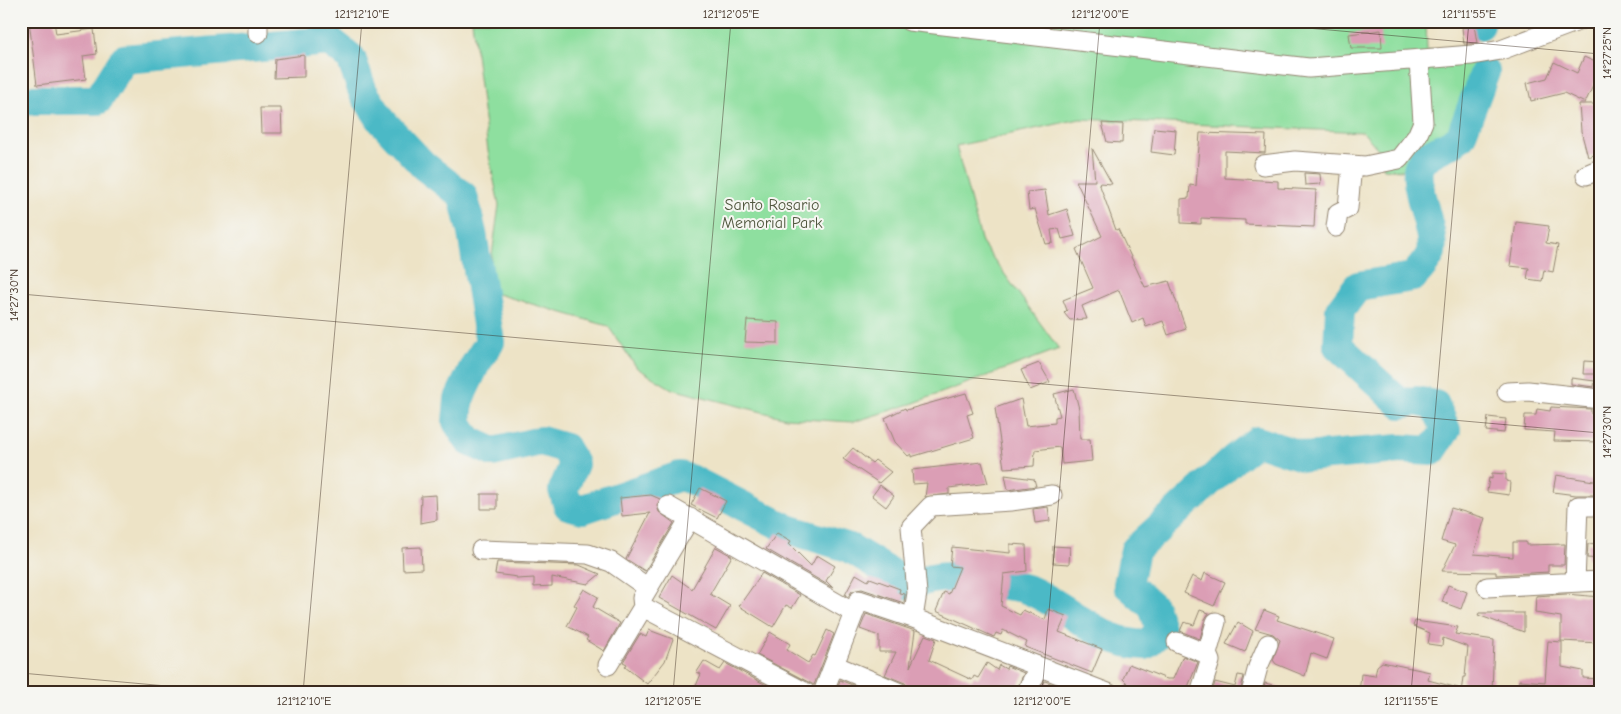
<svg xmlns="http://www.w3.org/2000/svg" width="1621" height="714" viewBox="0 0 1621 714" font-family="'Comic Neue',sans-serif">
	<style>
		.green { fill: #8edf9f; stroke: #64845e }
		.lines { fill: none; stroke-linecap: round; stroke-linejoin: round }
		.river { stroke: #4cb9c6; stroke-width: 30 }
		.building { fill: #db9eb5 }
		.street-casing { stroke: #948672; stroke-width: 21 }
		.street { stroke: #fff; stroke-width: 19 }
		.ticks { fill: none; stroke: #3b2a1e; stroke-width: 1; stroke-opacity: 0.45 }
		.labels { text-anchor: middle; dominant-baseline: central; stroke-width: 4; stroke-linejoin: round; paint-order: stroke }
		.park-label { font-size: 16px; fill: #50573e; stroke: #f6f6f2 }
		.neatline { fill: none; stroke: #3b2a1e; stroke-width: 2 }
		.ticks-label { font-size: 12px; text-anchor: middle; fill: #3b2a1e }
	</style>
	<rect width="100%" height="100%" fill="#f6f6f2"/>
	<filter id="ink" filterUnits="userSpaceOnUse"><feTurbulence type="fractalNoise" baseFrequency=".02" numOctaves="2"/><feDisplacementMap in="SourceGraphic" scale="10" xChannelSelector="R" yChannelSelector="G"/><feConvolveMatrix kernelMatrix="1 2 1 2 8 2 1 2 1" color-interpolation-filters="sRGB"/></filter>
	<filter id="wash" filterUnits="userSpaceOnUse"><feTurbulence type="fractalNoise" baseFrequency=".0096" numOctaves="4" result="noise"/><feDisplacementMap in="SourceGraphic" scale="20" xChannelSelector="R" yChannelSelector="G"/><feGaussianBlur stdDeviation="1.12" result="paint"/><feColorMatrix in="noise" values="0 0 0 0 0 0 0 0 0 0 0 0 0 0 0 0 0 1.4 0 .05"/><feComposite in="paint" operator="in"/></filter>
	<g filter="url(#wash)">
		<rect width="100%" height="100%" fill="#ede3c6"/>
		<!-- green -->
		<path class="green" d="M 472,21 L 1426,21 L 1427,51 L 1475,46 L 1475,66 L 1449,135 L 1415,151 L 1405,170 L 1384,169 L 1378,149 L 1363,132 L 1080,119 L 956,146 L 982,243 L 1059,349 L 914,403 L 853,422 L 786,418 L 672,389 L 637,368 L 608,326 L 487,291 L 499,205 L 488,151 Z"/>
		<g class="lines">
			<!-- river -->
			<path class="river" d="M 1479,21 L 1480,25
				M 21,100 L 98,100 L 124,59 L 330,41 L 351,58 L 363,92 L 382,121 L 424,166 L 463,196 L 472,233 L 490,342 L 475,365 L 459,399 L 457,422 L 469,441 L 493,452 L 541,441 L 565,448 L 574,464 L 563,490 L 568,505 L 583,509 L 680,476 L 692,480 L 788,529 L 850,548 L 910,585 C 946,572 963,577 999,584 C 1009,586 1020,586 1029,590 C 1068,606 1101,644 1145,645 L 1161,631 L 1153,607 L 1128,585 L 1135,550 L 1235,458 L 1257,441 L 1305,457 L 1400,449 L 1432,451 L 1446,430 L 1435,405 L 1416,401 L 1401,404 L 1338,346 L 1340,310 L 1358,286 L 1413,277 C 1418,271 1429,260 1431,252 C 1436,230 1410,182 1420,164 C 1430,148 1449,149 1461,136 L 1485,72"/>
		</g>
		<g id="blocks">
			<!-- building -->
			<path class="building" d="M 29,21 L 54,21 L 56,34 L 94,29 L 97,54 L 83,56 L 86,79 L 37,85 Z
				M 1474,25 L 1477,43 L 1464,44 L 1462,28 Z
				M 1381,30 L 1382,48 L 1351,48 L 1349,34 Z
				M 304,55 L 304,77 L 274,78 L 275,59 Z
				M 1584,57 L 1600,64 L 1600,71 L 1585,103 L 1564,93 L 1531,101 L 1527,83 L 1547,78 L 1554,62 L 1577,73 Z
				M 1579,104 L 1600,104 L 1600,114 L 1595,116 L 1600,131 L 1600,153 L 1588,157 L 1581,131 Z
				M 260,108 L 281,108 L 282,133 L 261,133 Z
				M 1102,123 L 1123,124 L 1122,143 L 1107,142 Z
				M 1154,128 L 1176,130 L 1174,155 L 1151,152 Z
				M 1200,133 L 1266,135 L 1265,153 L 1225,151 L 1225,178 L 1278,181 L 1278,188 L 1316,190 L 1314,227 L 1245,224 L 1245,220 L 1201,218 L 1201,224 L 1181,223 L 1181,199 L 1189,198 L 1190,185 L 1196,186 Z
				M 1092,148 L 1112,184 L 1099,183 L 1116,230 L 1118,229 L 1145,287 L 1169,281 L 1186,329 L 1168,335 L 1163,321 L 1146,327 L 1143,318 L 1132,323 L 1119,290 L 1082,306 L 1087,319 L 1070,320 L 1064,313 L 1067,310 L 1063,300 L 1093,288 L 1076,249 L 1102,236 L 1076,181 L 1095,181 Z
				M 1304,173 L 1320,174 L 1321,184 L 1305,185 Z
				M 1045,190 L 1049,215 L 1067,209 L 1075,236 L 1062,239 L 1059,229 L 1051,230 L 1053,243 L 1046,244 L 1035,209 L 1029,210 L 1027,192 Z
				M 1516,222 L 1549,226 L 1546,243 L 1558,245 L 1553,272 L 1544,270 L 1542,281 L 1527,279 L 1529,268 L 1510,266 Z
				M 747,320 L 778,322 L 778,343 L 745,342 Z
				M 1584,361 L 1600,362 L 1600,374 L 1583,374 Z
				M 1039,363 L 1050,382 L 1030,390 L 1021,370 Z
				M 1571,378 L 1595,381 L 1594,387 L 1571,384 Z
				M 1074,389 L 1079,409 L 1080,439 L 1090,439 L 1092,461 L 1062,464 L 1060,447 L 1035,450 L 1034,466 L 1004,468 L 995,408 L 1021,399 L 1026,426 L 1055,423 L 1055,417 L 1060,416 L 1054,394 Z
				M 966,393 L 973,413 L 967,415 L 974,438 L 911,457 L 911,454 L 908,456 L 895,442 L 885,418 L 905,408 L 906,410 Z
				M 1551,407 L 1591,409 L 1591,414 L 1600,414 L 1600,442 L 1554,441 L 1555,432 L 1524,430 L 1525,415 L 1536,415 L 1537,409 L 1550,411 Z
				M 1488,417 L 1506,419 L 1504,433 L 1486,431 Z
				M 853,448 L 872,463 L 875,460 L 891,472 L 879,483 L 843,459 Z
				M 982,462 L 988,483 L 949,488 L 949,494 L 925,497 L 927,483 L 913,484 L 912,470 Z
				M 1492,473 L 1506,474 L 1506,481 L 1510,482 L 1509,495 L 1487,492 L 1489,478 L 1492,479 Z
				M 1005,475 L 1034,479 L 1036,486 L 1008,490 Z
				M 1556,475 L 1600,482 L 1600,495 L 1576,495 L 1553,492 Z
				M 880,485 L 894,496 L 886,507 L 872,496 Z
				M 700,488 L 726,501 L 717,518 L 691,505 Z
				M 481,494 L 497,494 L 497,509 L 481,509 Z
				M 436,495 L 437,520 L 420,523 L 421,496 Z
				M 651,495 L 660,499 L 657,506 L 659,512 L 674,523 L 645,571 L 626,559 L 650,513 L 622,516 L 620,498 Z
				M 1048,507 L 1050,521 L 1035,523 L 1033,509 Z
				M 1451,508 L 1485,518 L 1474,554 L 1513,557 L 1513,542 L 1526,542 L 1526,545 L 1565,544 L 1564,565 L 1548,565 L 1548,572 L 1496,575 L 1496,572 L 1442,571 L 1455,545 L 1441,541 Z
				M 777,533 L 791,541 L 789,544 L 811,566 L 817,555 L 835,566 L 826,581 L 833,588 L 766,549 Z
				M 1600,543 L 1600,559 L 1587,558 L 1588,544 Z
				M 1010,544 L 1026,545 L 1027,571 L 1004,574 L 1001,606 L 1020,615 L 1023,610 L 1045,620 L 1048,609 L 1066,616 L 1059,632 L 1102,649 L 1092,673 L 1025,647 L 1027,642 L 1003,630 L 1001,635 L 996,633 L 994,637 L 936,611 L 944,592 L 949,594 L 960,567 L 950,566 L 952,547 L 1010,553 Z
				M 1053,546 L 1070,547 L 1069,564 L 1053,563 Z
				M 421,547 L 422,569 L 403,570 L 402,548 Z
				M 716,547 L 732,556 L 710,594 L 730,606 L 716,630 L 659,598 L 672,575 L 692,589 Z
				M 497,562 L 579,565 L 600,574 L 588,584 L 552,577 L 552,586 L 534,587 L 534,578 L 517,579 L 517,577 L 495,574 Z
				M 762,573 L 800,595 L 792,608 L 786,605 L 773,627 L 739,606 Z
				M 1205,573 L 1225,582 L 1214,606 L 1184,593 L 1192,576 L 1202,581 Z
				M 856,574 L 868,581 L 870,578 L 900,589 L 899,593 L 905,594 L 904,603 L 862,589 L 852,591 L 848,597 L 845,595 Z
				M 1448,585 L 1467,592 L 1461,609 L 1442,602 Z
				M 584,589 L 598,597 L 593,607 L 620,623 L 604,651 L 586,640 L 588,637 L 567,626 L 577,607 L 574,605 Z
				M 1566,594 L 1600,597 L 1600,643 L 1561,641 L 1561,617 L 1535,613 L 1536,596 Z
				M 1200,610 L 1209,613 L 1205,619 L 1200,639 L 1180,631 L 1184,622 L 1194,625 Z
				M 1264,610 L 1279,616 L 1277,620 L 1334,639 L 1327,659 L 1311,653 L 1305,676 L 1276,664 L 1273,660 L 1280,640 L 1273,634 L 1255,629 Z
				M 1479,613 L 1524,613 L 1524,632 L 1478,615 Z
				M 866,614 L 915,631 L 910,667 L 925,635 L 936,639 L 929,660 L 972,680 L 974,676 L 978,678 L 987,663 L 997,670 L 999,665 L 1006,669 L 1007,666 L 1024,673 L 1015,693 L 1007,693 L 997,688 L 995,691 L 999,693 L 911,693 L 905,683 L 885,675 L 896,652 L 879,652 L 879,636 L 860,629 Z
				M 1415,621 L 1458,627 L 1455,634 L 1494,640 L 1492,692 L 1461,693 L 1463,677 L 1465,677 L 1468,647 L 1443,638 L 1442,646 L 1428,644 L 1430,633 L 1413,626 Z
				M 1238,622 L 1253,631 L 1245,652 L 1226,644 Z
				M 649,630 L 673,639 L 665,661 L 647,684 L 625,667 L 627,664 L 623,662 L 640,634 L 646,637 Z
				M 827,630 L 834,634 L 814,685 L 757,655 L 770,632 L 790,644 L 787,650 L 808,663 L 813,655 L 815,656 Z
				M 1548,641 L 1562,642 L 1562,667 L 1583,671 L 1583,678 L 1600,679 L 1600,693 L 1518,693 L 1519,680 L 1545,682 Z
				M 1183,656 L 1198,662 L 1188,687 L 1189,693 L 1149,693 L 1139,690 L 1138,693 L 1124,693 L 1127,683 L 1123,679 L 1129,664 L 1167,679 L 1173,679 Z
				M 704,661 L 720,670 L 725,663 L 781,693 L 693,693 L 701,674 L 697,672 Z
				M 1382,662 L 1430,672 L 1428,680 L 1458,688 L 1458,693 L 1359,693 L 1361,674 L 1375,676 L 1377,666 Z
				M 1238,675 L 1244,676 L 1240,693 L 1212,693 L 1215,682 L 1235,687 Z
				M 840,680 L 871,693 L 845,693 L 837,689 Z
				M 1045,681 L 1076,693 L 1039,693 Z
				M 1265,683 L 1288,689 L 1287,693 L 1263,693 Z"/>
		</g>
	</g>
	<g filter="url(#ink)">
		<use href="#blocks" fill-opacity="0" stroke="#948672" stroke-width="1"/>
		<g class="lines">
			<defs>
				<path id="street" d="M 909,21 L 1309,68 L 1472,55 L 1501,50 L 1578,21
					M 258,33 L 258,21
					M 1263,165 L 1295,161 L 1365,166 L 1399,159 L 1417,136 L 1423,122 L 1419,61
					M 1586,175 L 1600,169
					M 1336,227 L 1338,213 L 1348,208 L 1352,165
					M 1507,392 L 1528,391 L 1600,399
					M 668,506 L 854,613
					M 481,550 L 588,554 L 611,562 L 648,588
					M 1575,582 L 1578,506 L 1600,506
					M 1487,587 L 1600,581
					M 643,607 L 806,693
					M 913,618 L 917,593 L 911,527 L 931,506 L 1011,501 L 1052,495
					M 1177,642 L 1207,654
					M 608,665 L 643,607 L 642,598 L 690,518
					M 834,665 L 900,693
					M 823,693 L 859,600 L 913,618 L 1108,693
					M 1026,693 L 1039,667
					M 1200,693 L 1210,661 L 1207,654 L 1216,622
					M 1251,693 L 1258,667 L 1268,644"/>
			</defs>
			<!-- street casing -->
			<use href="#street" class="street-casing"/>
			<!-- street -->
			<use href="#street" class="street"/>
		</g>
	</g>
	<!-- ticks -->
	<path class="ticks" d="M 1228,21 L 1600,54M 21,294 L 1600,433M 21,673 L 245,693M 303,693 L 362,21M 673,693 L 731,21M 1042,693 L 1100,21M 1411,693 L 1469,21"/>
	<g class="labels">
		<!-- park labels -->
		<g class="park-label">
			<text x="772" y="205">Santo Rosario<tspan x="772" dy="18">Memorial Park</tspan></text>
		</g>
	</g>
	<!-- margin -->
	<rect width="1621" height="714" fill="none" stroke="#f6f6f2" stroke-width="55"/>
	<rect x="28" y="28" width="1566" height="658" class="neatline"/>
	<g class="ticks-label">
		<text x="362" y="18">121°12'10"E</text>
		<text x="731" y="18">121°12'05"E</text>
		<text x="1100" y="18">121°12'00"E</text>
		<text x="1469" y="18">121°11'55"E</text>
		<text transform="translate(1607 53) rotate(-90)" y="4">14°27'25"N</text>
		<text transform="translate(14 295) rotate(-90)" y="4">14°27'30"N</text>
		<text transform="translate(1607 432) rotate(-90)" y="4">14°27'30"N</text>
		<text x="304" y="705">121°12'10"E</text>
		<text x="673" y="705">121°12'05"E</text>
		<text x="1042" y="705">121°12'00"E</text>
		<text x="1411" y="705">121°11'55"E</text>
	</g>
</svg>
